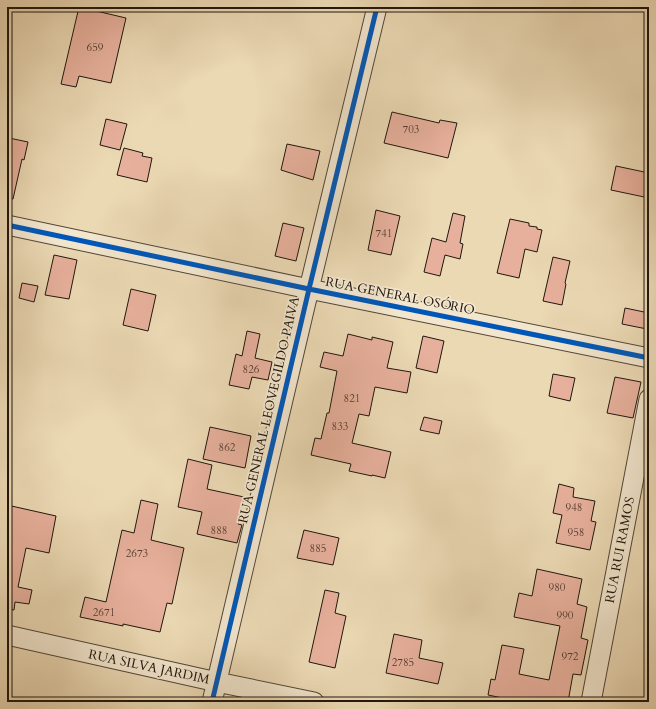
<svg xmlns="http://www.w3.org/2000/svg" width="656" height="709" viewBox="0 0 656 709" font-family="Cardo,serif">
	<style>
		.building { fill: #e7b09c; stroke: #20160d }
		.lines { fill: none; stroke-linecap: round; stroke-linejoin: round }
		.minor-casing { stroke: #534737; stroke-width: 21 }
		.minor { stroke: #f2e6ce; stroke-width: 19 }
		.cycleway-casing { stroke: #f2e6ce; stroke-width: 8 }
		.cycleway { stroke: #0057b8; stroke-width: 5 }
		.labels { text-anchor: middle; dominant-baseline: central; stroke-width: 3.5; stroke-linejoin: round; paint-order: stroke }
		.number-label { font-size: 11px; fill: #523c31 }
		.street-label { font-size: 13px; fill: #20160d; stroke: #f2e6ce }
	</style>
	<rect width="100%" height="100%" fill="#ebd9b4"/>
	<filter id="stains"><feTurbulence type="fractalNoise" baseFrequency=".005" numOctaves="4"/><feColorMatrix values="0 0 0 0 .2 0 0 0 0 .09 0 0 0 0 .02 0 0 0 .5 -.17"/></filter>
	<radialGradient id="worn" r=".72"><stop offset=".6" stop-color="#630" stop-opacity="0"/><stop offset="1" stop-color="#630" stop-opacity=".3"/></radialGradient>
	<!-- building -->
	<path class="building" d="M 79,7 L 126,18 L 111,83 L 79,76 L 76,87 L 61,84 Z
		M 392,112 L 439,123 L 440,120 L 457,123 L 448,158 L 384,143 Z
		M 106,119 L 127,124 L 120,150 L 100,145 Z
		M 9,138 L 28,142 L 24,160 L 22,159 L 13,199 L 7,198 L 7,147 Z
		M 287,144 L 320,151 L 313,180 L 281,170 Z
		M 124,148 L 143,153 L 142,156 L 152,158 L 147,182 L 117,175 Z
		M 616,166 L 649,173 L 649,198 L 611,190 Z
		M 376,210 L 400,216 L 391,255 L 368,250 Z
		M 453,213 L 465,216 L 460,243 L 463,244 L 460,259 L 445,255 L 440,276 L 424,272 L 432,238 L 446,242 Z
		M 510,219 L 529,223 L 529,226 L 537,227 L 537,229 L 542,230 L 537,252 L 525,249 L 519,278 L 497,273 Z
		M 283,223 L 304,228 L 296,261 L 275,256 Z
		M 54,255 L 77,260 L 69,299 L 45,295 Z
		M 553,257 L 570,261 L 565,283 L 566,284 L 562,305 L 543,301 Z
		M 22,283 L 38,286 L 34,302 L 19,298 Z
		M 131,289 L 156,295 L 148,331 L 123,325 Z
		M 625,308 L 649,313 L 647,329 L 622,324 Z
		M 247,331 L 260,334 L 255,358 L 272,362 L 268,380 L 252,377 L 249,389 L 229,385 L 236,354 L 242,356 Z
		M 348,334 L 372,340 L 372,337 L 393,342 L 387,368 L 411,372 L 407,393 L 375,387 L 369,416 L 359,414 L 352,443 L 391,452 L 385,478 L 372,475 L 372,476 L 349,471 L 351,464 L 311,455 L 315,438 L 321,439 L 327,413 L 329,413 L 337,371 L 320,367 L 324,352 L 343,356 Z
		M 423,336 L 444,341 L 437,373 L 416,368 Z
		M 553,374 L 575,378 L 570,401 L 549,396 Z
		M 615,377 L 641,382 L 633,418 L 607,413 Z
		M 424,417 L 442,421 L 439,434 L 420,430 Z
		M 210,427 L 251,436 L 245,468 L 203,459 Z
		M 188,459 L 212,465 L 207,489 L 244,497 L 238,524 L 242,525 L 237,543 L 197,534 L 202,512 L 178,507 Z
		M 559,484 L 574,488 L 573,497 L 595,501 L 591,521 L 596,522 L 590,550 L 556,543 L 562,515 L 553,513 Z
		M 141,500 L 158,504 L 151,540 L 184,548 L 172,604 L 167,603 L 160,632 L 123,624 L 123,626 L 80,617 L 85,597 L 106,602 L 122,530 L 134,533 Z
		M 7,505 L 56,516 L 49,553 L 26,548 L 18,587 L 32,590 L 29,604 L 15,602 L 14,610 L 7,609 Z
		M 304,530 L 339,538 L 333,565 L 297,558 Z
		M 537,569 L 582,579 L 577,604 L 587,607 L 581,638 L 588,640 L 581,675 L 573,674 L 568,702 L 522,702 L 488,695 L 491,679 L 495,680 L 502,645 L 524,649 L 519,674 L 549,680 L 560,626 L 514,617 L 519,593 L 532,596 Z
		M 325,590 L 339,593 L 335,613 L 346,616 L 335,668 L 309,662 Z
		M 394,634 L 422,640 L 419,658 L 443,663 L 438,684 L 386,673 Z"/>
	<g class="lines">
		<defs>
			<path id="minor" d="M 7,225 L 309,289 L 649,358
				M 7,635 L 217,682 L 314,702
				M 212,702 L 309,289 L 377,7
				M 591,702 L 649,399"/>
		</defs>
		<!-- minor casing -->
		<use href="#minor" class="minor-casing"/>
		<!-- minor -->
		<use href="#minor" class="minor"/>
		<defs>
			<path id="cycleway" d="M 7,225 L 309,289 L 649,358
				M 212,702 L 309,289 L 377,7"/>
		</defs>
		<!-- cycleway casing -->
		<use href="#cycleway" class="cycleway-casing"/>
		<!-- cycleway -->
		<use href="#cycleway" class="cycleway"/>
	</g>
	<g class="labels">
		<!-- number labels -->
		<g class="number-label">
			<text x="95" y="47">659</text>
			<text x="411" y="129">703</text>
			<text x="384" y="233">741</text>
			<text x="251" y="369">826</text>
			<text x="352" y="398">821</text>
			<text x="340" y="426">833</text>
			<text x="227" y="447">862</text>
			<text x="574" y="507">948</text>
			<text x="219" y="530">888</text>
			<text x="576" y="532">958</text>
			<text x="318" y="548">885</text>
			<text x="137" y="553">2673</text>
			<text x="557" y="587">980</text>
			<text x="104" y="612">2671</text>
			<text x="565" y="615">990</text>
			<text x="570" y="656">972</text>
			<text x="403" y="662">2785</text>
		</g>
		<!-- street labels -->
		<g class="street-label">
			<text transform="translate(400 296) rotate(11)">RUA GENERAL OSÓRIO</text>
			<text transform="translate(269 410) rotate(-77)">RUA GENERAL LEOVEGILDO PAIVA</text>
			<text transform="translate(620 550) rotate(-79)">RUA RUI RAMOS</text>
			<text transform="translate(149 667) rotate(12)">RUA SILVA JARDIM</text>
		</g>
	</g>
	<!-- margin -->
	<rect width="656" height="709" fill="none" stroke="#ebd9b4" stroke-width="24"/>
	<rect x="8" y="8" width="640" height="693" fill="none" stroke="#20160d" stroke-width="2"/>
	<rect x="12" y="12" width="632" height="685" fill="none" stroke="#20160d"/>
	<rect width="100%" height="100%" filter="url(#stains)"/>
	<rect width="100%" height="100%" fill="url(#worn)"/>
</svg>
